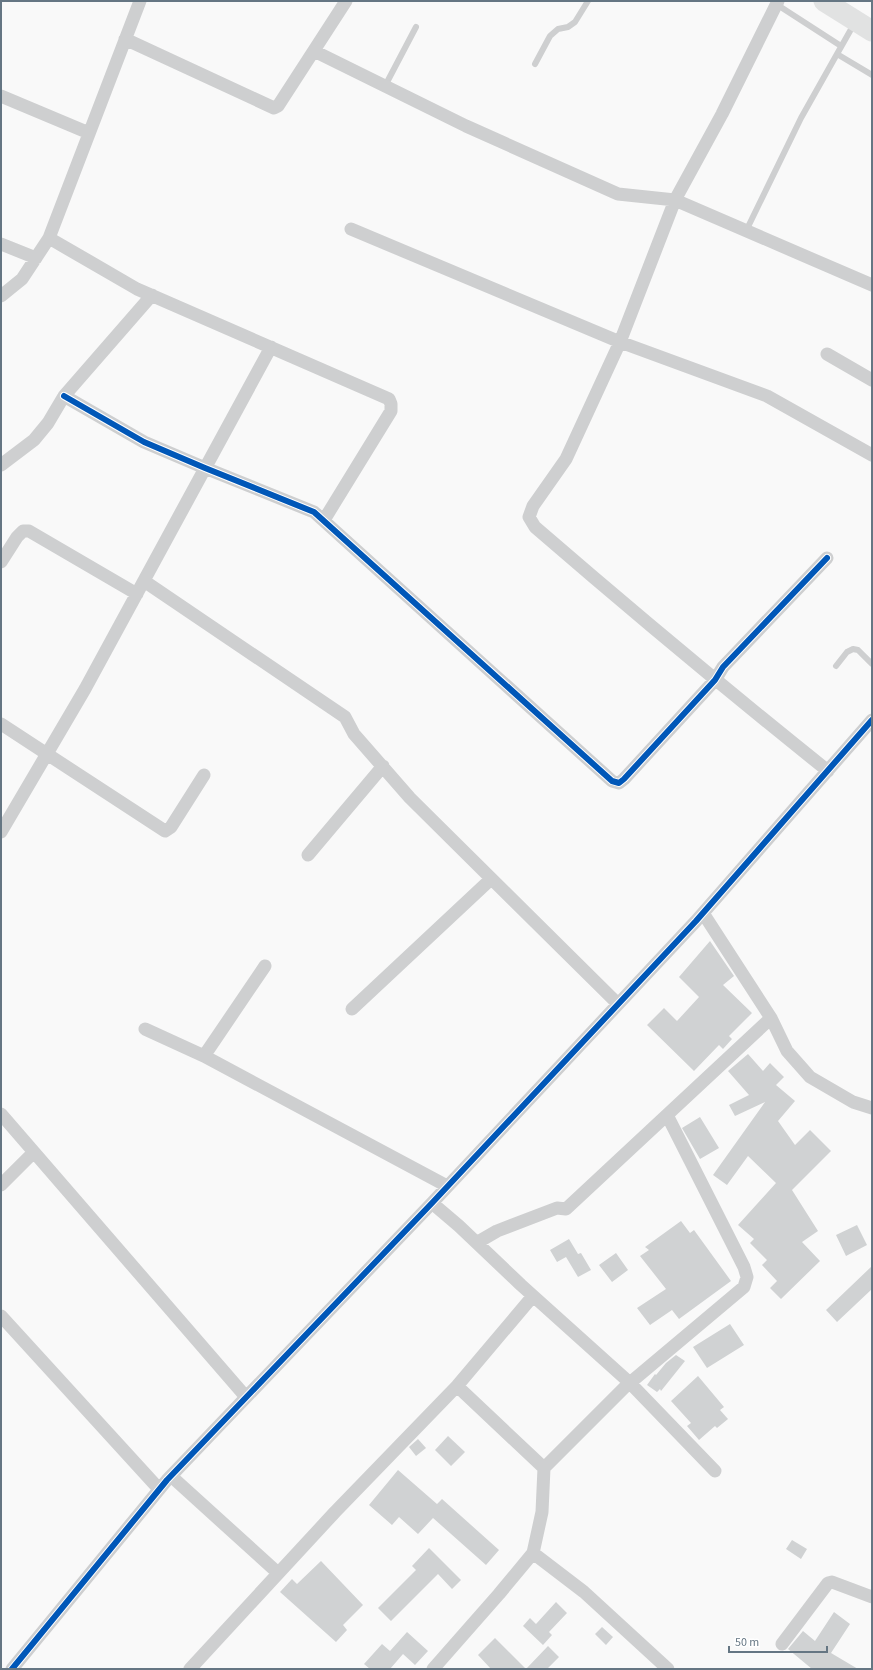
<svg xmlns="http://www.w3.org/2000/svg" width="873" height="1670" viewBox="0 0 873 1670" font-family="'Source Sans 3',sans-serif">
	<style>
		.building { fill: #d0d2d3 }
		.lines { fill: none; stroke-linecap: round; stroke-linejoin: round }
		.service { stroke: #cecfd0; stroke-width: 6 }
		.minor { stroke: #cecfd0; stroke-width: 13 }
		.trunk { stroke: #e1e2e2; stroke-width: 21 }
		.cycleway-casing { stroke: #fff; stroke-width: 8 }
		.cycleway { stroke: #0057b8; stroke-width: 6 }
	</style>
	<rect width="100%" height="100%" fill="#f9f9f9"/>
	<!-- building -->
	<path class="building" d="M 710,941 L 734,976 L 723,985 L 752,1013 L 729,1036 L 732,1039 L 723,1049 L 719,1045 L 694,1071 L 647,1025 L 664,1008 L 677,1021 L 699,997 L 679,977 Z
		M 748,1054 L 763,1071 L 770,1063 L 784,1077 L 776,1085 L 795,1101 L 778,1121 L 795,1145 L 810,1130 L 831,1151 L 792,1190 L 818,1231 L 802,1242 L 820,1261 L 781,1299 L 770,1288 L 777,1281 L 762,1265 L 767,1260 L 750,1243 L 754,1239 L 738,1225 L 776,1183 L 748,1156 L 727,1185 L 713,1175 L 765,1102 L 735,1116 L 729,1105 L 749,1095 L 728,1071 Z
		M 700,1117 L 719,1148 L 700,1159 L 682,1128 Z
		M 681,1221 L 690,1233 L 694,1230 L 731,1281 L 679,1319 L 672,1310 L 650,1325 L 637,1308 L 666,1289 L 640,1256 L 649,1250 L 645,1247 Z
		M 857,1225 L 867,1245 L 846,1256 L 836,1235 Z
		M 569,1239 L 578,1254 L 581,1253 L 591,1270 L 578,1277 L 566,1257 L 557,1262 L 550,1250 Z
		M 616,1253 L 628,1270 L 612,1282 L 599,1265 Z
		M 872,1266 L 872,1289 L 837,1322 L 826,1310 Z
		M 730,1324 L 744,1345 L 707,1368 L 693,1347 Z
		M 676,1355 L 685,1361 L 661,1391 L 660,1389 L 657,1392 L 647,1385 L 655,1374 L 656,1375 L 666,1363 Z
		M 698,1376 L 724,1407 L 720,1410 L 728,1419 L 717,1428 L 715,1426 L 699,1440 L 687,1426 L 691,1423 L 671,1401 Z
		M 448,1436 L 465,1452 L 451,1466 L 435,1450 Z
		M 418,1439 L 426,1448 L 416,1456 L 409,1447 Z
		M 398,1470 L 437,1504 L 442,1499 L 499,1550 L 486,1565 L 433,1518 L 418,1534 L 399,1517 L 392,1525 L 369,1505 Z
		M 792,1540 L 807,1549 L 801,1559 L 786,1549 Z
		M 429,1548 L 461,1580 L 452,1589 L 438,1574 L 391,1621 L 378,1608 L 416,1570 L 412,1566 Z
		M 321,1561 L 363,1605 L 343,1625 L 347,1630 L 336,1642 L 280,1592 L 292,1579 L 297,1584 Z
		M 556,1602 L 567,1613 L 549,1632 L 552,1635 L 543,1645 L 523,1626 L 530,1618 L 536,1624 Z
		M 834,1612 L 850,1624 L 831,1653 L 858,1669 L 812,1669 L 788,1649 L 803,1631 L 815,1641 Z
		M 602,1627 L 613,1637 L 606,1645 L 595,1634 Z
		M 407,1632 L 428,1651 L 415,1665 L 403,1654 L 390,1669 L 370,1669 L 364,1664 L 382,1644 L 390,1651 Z
		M 495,1638 L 526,1669 L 491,1669 L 478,1655 Z
		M 548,1646 L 559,1657 L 547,1669 L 526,1669 Z"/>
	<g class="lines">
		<!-- service -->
		<path class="service" d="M 776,4 L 841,46
			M 854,24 L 837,54 L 872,75
			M 535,64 L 550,36 L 558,29 L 568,27 L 575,22 L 588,1
			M 385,86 L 416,27
			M 746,231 L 801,118 L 837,54
			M 836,666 L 847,652 L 853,649 L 858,650 L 872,664"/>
		<!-- minor -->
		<path class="minor" d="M 778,1 L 722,114 L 675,200 L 620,342 L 566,459 L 533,506 L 529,517 L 535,527 C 631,610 728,691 828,771
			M 125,39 L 274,108 L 278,106 L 346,1
			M 314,51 L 466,126 L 618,194 L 675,200 L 872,285
			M 1,96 L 89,133
			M 351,229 L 620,342 L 767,396 L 872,455
			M 49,238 L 137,289 L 389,399 L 391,404 L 391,411 L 324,520
			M 1,244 L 36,258
			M 1,296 L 22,279 L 49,238 L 140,1
			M 827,354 L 872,380
			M 64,396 L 144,442 L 205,468 L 314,512 L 612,781 L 619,783 L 624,779 L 715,680 L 723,667 L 827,558
			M 1,465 L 34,440 L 48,423 L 64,396 L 152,295
			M 1,562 L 17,537 L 23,531 L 29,531 L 137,594
			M 144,581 L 345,717 L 354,734 L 410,798 L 618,1004
			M 1,724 L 165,831 L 171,827 L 204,775
			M 1,832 L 85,689 L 271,347
			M 308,855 L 383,766
			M 703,913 L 771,1018 L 787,1051 L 810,1077 L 853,1102 L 872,1108
			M 352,1009 L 491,879
			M 145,1029 L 204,1056 L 447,1186
			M 204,1056 L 265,966
			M 1,1114 L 246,1397
			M 1,1185 L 34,1152
			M 432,1203 L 459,1226 L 521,1285 L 630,1383 L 715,1471
			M 478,1242 L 497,1231 L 557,1208 L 566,1209 L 771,1018
			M 1,1316 L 159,1489
			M 544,1468 L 625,1387 L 744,1287 L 747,1277 L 744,1267 L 667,1115
			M 171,1476 L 278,1573
			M 533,1553 L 584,1592 L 668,1669
			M 782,1644 L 828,1583 L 832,1582 L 872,1597
			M 12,1669 L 167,1480 L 432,1203 L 696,921 L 872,720
			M 190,1669 L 335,1512 L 457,1386 L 533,1296
			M 433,1669 L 499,1594 L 533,1553 L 542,1512 L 544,1468 L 457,1386"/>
		<!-- trunk -->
		<path class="trunk" d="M 824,1 L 872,31"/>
		<defs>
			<path id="cycleway" d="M 64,396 L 144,442 L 205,468 L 314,512 L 612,781 L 619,783 L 624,779 L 715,680 L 723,667 L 827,558
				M 12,1669 L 167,1480 L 432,1203 L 696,921 L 872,720"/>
		</defs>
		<!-- cycleway casing -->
		<use href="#cycleway" class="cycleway-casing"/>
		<!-- cycleway -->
		<use href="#cycleway" class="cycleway"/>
	</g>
	<!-- border -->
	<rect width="873" height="1670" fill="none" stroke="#657683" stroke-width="4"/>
	<!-- scale -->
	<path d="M729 1646v6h98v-6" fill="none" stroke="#657683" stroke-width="2"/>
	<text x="735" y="1646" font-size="12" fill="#657683" stroke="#ffffff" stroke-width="3" paint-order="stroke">50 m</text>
</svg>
